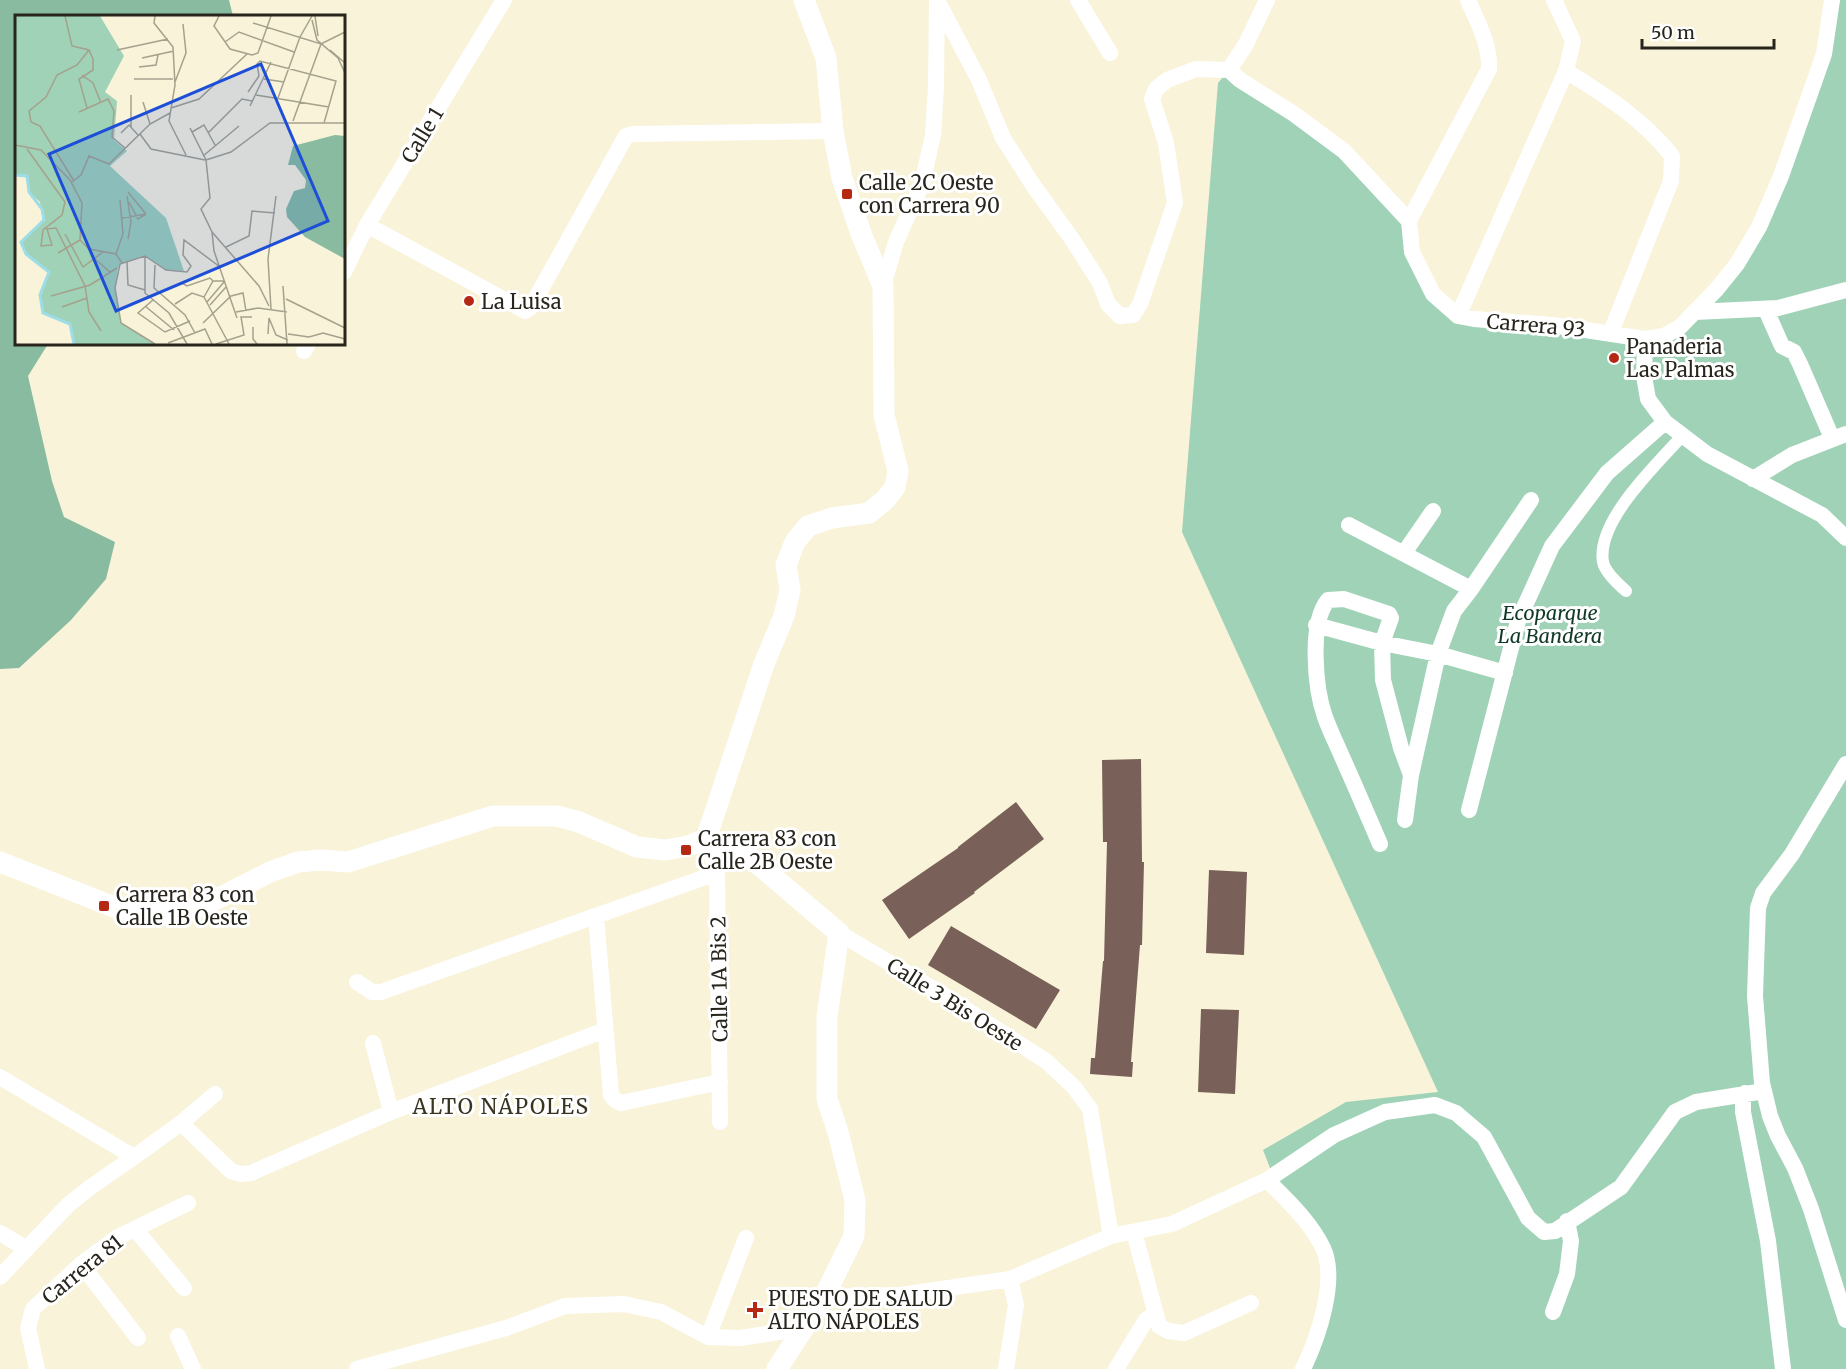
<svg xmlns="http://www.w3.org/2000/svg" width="1846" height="1369" viewBox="0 0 1846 1369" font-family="Merriweather,serif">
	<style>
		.green { fill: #9fd2b6 }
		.forest { fill: #88bb9f }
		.building { fill: #796058 }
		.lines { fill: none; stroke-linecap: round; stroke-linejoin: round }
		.pedestrian { stroke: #fff; stroke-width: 12 }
		.minor { stroke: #fff; stroke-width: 16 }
		.tertiary { stroke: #fff; stroke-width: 21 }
		.poi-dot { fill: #b52813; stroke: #fff; stroke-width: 2 }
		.labels { text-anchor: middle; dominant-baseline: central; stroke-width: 6; stroke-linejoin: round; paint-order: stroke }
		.street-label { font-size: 20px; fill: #27251c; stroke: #fff }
		.poi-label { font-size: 20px; fill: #27251c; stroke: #fff; text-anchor: start }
		.park-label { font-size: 20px; font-style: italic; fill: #103a27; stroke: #fff }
		.neighbourhood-label { font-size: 21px; letter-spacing: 1.5px; fill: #393420; stroke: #fff }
		.inset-river { fill: none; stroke: #9cdde7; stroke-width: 3 }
		.inset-road { fill: none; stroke: #a4a18d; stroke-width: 1.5 }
		.view { fill: #1d4ed8; fill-opacity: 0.15; stroke: #1d4ed8; stroke-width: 3 }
		.inset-edge { fill: none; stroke: #27251c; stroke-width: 3 }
	</style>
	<rect width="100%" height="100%" fill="#f8f3d9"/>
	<!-- green -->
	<path class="green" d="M 1832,0 L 1846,0 L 1846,1369 L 1297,1369 L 1326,1308 L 1324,1268 L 1307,1219 L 1279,1191 L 1263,1150 L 1346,1102 L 1438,1092 L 1182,532 L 1218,83 L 1229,70 L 1294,114 L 1409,221 L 1412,252 L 1458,315 L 1664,336 L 1716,290 L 1781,176 Z"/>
	<!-- forest -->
	<path class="forest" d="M 0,0 L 229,0 L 233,16 L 16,16 L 16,344 L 48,344 L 28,376 L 52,481 L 64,517 L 115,542 L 106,579 L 71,620 L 19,668 L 0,669 Z"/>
	<!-- building -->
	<path class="building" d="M 1141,759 L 1142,862 L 1144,862 L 1142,945 L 1140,945 L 1131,1062 L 1133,1062 L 1132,1077 L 1090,1074 L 1091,1058 L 1095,1058 L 1103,961 L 1104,961 L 1107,842 L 1103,842 L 1102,760 Z
		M 1016,802 L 1044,839 L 974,892 L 975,893 L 909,939 L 882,900 L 958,848 L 958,847 Z
		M 1209,870 L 1247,872 L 1244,955 L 1206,953 Z
		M 951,926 L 1060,990 L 1036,1029 L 928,965 Z
		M 1201,1009 L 1239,1010 L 1235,1094 L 1198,1092 Z"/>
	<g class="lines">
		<!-- pedestrian -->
		<path class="pedestrian" d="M 1626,591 C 1618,584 1605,572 1603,562 C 1596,521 1657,464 1683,435"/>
		<!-- minor -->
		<path class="minor" d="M 937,0 L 979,80 L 1003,138 L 1033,185 L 1072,239 L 1100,283 L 1108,304 L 1120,316 L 1133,315 L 1140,304 L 1175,203 L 1166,143 L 1152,99 L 1156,89 L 1167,80 L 1196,69 L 1229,70 L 1240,80 L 1294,114 L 1344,151 L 1409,221 L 1412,252 L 1433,294 L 1458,316 L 1474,319 L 1552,325 L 1645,339 L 1664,336 L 1680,327 L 1716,290 L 1737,264 L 1759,227 L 1781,176 L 1824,54 L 1832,0
			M 1078,0 L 1110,53
			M 1229,70 L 1246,44 L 1267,0
			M 1566,71 C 1605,95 1644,120 1672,156 L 1671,181 L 1611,332
			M 1409,221 L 1489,69 C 1490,44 1478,23 1468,0
			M 367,225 L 525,311 L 531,307 L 626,136 L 633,134 L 833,131
			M 344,272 L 367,225 L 504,0
			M 883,286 L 896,242 L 922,184 L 933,135 L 936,87 L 937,2
			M 1766,310 L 1782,346 L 1794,352 L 1800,364 L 1832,438
			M 1695,312 L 1778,308 L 1846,290
			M 1458,316 L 1566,71 L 1573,41 L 1554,0
			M 1645,339 L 1644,376 L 1648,399 L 1665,422 L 1707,454 L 1822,515 L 1846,538
			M 304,351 L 308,344
			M 1753,479 L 1792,455 L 1846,434
			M 1349,525 L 1471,589
			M 1404,553 L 1433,511
			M 1316,625 L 1382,643 L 1438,654 L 1505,673
			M 1846,764 L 1792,854 L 1763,893 L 1758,908 L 1755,996 L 1762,1083 L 1770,1116 L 1778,1136 L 1795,1168 L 1811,1209 L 1846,1320
			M 1469,810 L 1518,621 L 1552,546 L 1607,473 L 1665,422
			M 1405,820 L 1411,775 L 1438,654 L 1454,611 L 1471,589 L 1531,500
			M 706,839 L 717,873 L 720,1122
			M 1380,844 C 1368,816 1356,788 1343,759 C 1337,745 1330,731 1325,717 C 1315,689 1309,623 1328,600 L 1344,599 L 1389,614 L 1391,618 L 1382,643 L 1383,680 L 1401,748 L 1411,775
			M 596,916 L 611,1095 L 615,1100 L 621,1103 L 720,1082
			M 839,933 L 942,994 L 1046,1061 L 1074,1087 L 1090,1109 L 1111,1236
			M 357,982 L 372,992 L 381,992 L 717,873
			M 373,1043 L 391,1112
			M 0,1077 L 134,1157
			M 1745,1093 L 1743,1102 L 1743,1112 L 1768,1241 L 1783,1369
			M 181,1123 L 231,1171 L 240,1174 L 251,1173 L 391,1112 L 605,1030
			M 1267,1180 C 1287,1200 1310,1221 1323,1248 C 1338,1280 1318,1338 1303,1369
			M 135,1229 L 184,1288
			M 1134,1232 L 1159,1326 L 1168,1331 L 1184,1333 L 1251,1303
			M 0,1233 L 27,1249
			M 81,1264 L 138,1338
			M 0,1277 L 68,1205 L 92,1186 L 134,1157 L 181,1123 L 215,1094
			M 824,1297 L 901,1295 L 1010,1279 L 1111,1236 L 1172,1224 L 1267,1180 L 1334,1135 L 1385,1112 L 1435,1105 L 1456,1113 L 1484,1137 L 1528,1218 L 1544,1232 L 1555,1231 L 1621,1187 L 1675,1112 L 1696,1102 L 1764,1091
			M 1553,1312 L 1567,1274 L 1571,1241 L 1567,1221
			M 178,1336 L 193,1369
			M 708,1337 L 746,1238
			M 37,1369 L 28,1328 L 33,1309 L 81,1264 L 118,1237 L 188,1203
			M 357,1369 L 506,1328 L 565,1306 L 624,1304 L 661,1312 L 708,1337 L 740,1338 L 805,1328
			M 1006,1369 L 1016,1305 L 1010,1279
			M 1116,1369 L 1146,1320 L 1155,1313"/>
		<!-- tertiary -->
		<path class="tertiary" d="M 706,839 L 746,854 L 839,933 L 827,1017 L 827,1099 L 838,1132 L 855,1200 L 854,1236 L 824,1297 L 777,1369
			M 0,862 L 119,909 L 149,913 L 176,912 L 195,908 L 223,896 L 270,872 L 298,862 L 321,860 L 348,862 L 493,816 L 557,816 L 579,822 L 637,847 L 665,850 L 688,846 L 706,839 L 764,664 L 784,616 L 790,590 L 786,565 L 795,542 L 808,526 L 832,518 L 869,513 L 885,500 L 895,487 L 898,471 L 884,415 L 883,286 L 862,236 L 842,178 L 833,131 L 826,58 L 804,0"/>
	</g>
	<!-- markers -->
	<g class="poi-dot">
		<rect x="841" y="188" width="12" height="12" rx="3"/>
		<circle cx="469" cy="301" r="6"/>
		<circle cx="1614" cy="358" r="6"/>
		<rect x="680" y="844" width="12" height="12" rx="3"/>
		<rect x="98" y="900" width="12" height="12" rx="3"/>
		<path d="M752 1301h6v6h6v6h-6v6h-6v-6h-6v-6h6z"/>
	</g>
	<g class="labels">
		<!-- street labels -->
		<g class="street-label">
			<text transform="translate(422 135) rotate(-59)">Calle 1</text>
			<text transform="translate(1536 325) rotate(5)">Carrera 93</text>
			<text transform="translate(719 979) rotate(-91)">Calle 1A Bis 2</text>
			<text transform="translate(955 1004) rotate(32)">Calle 3 Bis Oeste</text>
			<text transform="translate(82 1269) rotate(-39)">Carrera 81</text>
		</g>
		<!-- poi labels -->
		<g class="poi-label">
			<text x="859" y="182">Calle 2C Oeste<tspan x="859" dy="23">con Carrera 90</tspan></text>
			<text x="481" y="301">La Luisa</text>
			<text x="1626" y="346">Panaderia<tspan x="1626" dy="23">Las Palmas</tspan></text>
			<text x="698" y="838">Carrera 83 con<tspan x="698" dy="23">Calle 2B Oeste</tspan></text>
			<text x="116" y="894">Carrera 83 con<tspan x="116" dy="23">Calle 1B Oeste</tspan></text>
			<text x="768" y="1298">PUESTO DE SALUD<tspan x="768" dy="23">ALTO NÁPOLES</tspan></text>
		</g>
		<!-- park labels -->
		<g class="park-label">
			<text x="1550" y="612">Ecoparque<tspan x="1550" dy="23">La Bandera</tspan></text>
		</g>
		<!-- neighbourhood labels -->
		<g class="neighbourhood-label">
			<text x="501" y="1106">ALTO NÁPOLES</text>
		</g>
	</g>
	<!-- overview -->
	<g transform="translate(15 15)">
		<rect width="330" height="330" fill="#f8f3d9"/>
		<path d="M 0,1 L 85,1 L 109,41 L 90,77 L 102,86 L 99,125 L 112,136 L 95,151 L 151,203 L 169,256 L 151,255 L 130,241 L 107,248 L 103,253 L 100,273 L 106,308 L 140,329 L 59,329 L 54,309 L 28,298 L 25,280 L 34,257 L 11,239 L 6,227 L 28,206 L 25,187 L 14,177 L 12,161 L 0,160 Z" fill="#9fd2b6"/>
		<path d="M 320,120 L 330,121 L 330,244 L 290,222 L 272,202 L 271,194 L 279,176 L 290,173 L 291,165 L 280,150 L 273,150 L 278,131 Z" fill="#88bb9f"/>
		<path class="inset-river" d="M 0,160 L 12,161 L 14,177 L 27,194 L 29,205 L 6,227 L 11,239 L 34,257 L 25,280 L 28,298 L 55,309 L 59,329"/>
		<path class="inset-road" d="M 50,1 L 57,31 L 74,35 L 78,44 L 78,55 L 64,64 L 72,93M 140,1 L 139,8 L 158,32 L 160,70 L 154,106 L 171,140M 204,1 L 199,11 L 215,34 L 237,40 L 243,38 L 256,1M 300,1 L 303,21M 297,5 L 302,25 L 323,43 L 330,58M 238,8 L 306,29 L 330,17M 210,27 L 224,17 L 279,37M 102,35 L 153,24M 315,35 L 330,48M 127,43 L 159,36M 124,52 L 141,50 L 143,40M 67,60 L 78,68 L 86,88M 119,64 L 158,64M 249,64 L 269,67M 160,67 L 171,38 L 168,9M 233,77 L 244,61 L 242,49 L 245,46 L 321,66 L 309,108M 116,80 L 116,112M 241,80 L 314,92M 263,83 L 285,22 L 297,1M 128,87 L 135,109M 235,91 L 256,47M 156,93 L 184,84 L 232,39M 64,97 L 93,84 L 99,96 L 97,122 L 110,133M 278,106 L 306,29M 16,107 L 14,96 L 31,82 L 42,60 L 62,50 L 74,35M 16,107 L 25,111 L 59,166M 175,113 L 191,145 L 195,183 L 186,194 L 197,217 L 199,236 L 222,303M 177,117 L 189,110 L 200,130M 106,118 L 114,110 L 123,120M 193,118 L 227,84 L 237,86M 125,119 L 136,134 L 190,145M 0,130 L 26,135 L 55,165 L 67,188 L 65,225 L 74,234 L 101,239 L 107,248M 12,134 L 50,187 L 47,200 L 28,215 L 26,231 L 37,230 L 32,214M 188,141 L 224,111M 191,145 L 216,137 L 255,108 L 330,108M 57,167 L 66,160 L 74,141 L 94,149 L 135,109 L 155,98M 113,177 L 131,199M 112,181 L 116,207 L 113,224M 114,187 L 123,204 L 131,199M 107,203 L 131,199M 31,214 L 41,213 L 70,271 L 74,297 L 86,316M 197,217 L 244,271 L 254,291M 50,219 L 68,252 L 88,237M 211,232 L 234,221 L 237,196 L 260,198M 43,238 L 65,225M 101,239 L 108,219 L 105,185M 130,241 L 130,278 L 154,298 L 172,329M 81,245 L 95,257M 112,247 L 113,270 L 130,275M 140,250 L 139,273 L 170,300 L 180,318M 167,268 L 172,271 L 195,263 L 198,266M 268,271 L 272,329M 36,281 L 75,270 L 102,253M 189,282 L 198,266 L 209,266M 271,284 L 330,313M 138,285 L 123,298 L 150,317 L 175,306M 192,287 L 209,267M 160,289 L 177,278 L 189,282 L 214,329M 195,290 L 211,272M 130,291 L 159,315M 47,292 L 72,283M 256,294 L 253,244 L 261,181M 221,297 L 243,293 L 272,297M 188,308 L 216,281 L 228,278 L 231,296M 238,312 L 238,324 L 242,329M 253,319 L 254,303 L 261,320 L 273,325M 273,319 L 294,322 L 308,318 L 330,324M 153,328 L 190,314 L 197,329M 140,329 L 106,308 L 100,273 L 105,249 L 130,241 L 151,255 L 172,257 L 176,251 L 168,240 L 169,225 L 205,252M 201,329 L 229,320 L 226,302 L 237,302"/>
		<path class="view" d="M 246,49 L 313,206 L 101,296 L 34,139 Z"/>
		<rect width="330" height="330" class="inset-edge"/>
	</g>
	<!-- scale -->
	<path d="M1642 39v9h132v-9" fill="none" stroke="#27251c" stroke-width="3"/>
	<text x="1651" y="39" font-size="18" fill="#27251c" stroke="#ffffff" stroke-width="4.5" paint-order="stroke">50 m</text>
</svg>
